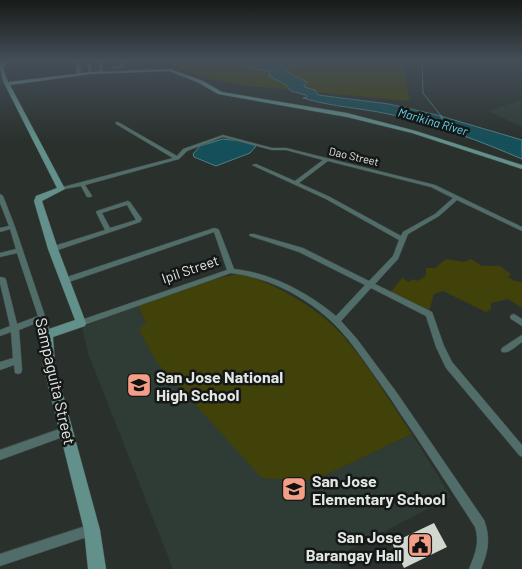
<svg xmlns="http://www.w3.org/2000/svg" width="522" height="569" viewBox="0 0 522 569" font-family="Barlow,sans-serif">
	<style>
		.built { fill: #2f3c36 }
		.green { fill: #40420a }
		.water { fill: #154f59; stroke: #527d83 }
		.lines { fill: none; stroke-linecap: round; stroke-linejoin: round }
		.stream-far1 { stroke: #527d83; stroke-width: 1 }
		.stream { stroke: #527d83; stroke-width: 2 }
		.building { fill: #d2d7d0 }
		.street-casing { stroke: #474e4a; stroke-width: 1 }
		.secondary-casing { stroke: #474e4a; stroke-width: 1 }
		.street { fill: #516d6a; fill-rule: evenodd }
		.secondary { fill: #62908b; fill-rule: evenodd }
		.labels { text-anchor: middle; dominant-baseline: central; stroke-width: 5; stroke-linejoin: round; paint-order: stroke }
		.far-street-label { font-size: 11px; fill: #e2e7e4; stroke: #151816 }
		.far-water-label { font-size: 12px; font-style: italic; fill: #66d5eb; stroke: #151816 }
		.street-label { font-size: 14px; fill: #e2e7e4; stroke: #151816 }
		.near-poi-label { font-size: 16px; font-weight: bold; fill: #e2e7e4; stroke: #151816; text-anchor: start }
		.near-street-label { font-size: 16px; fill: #e2e7e4; stroke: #151816 }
	</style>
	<rect width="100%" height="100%" fill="#2a312d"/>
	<!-- built -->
	<path class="built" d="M 522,100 L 522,127 L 488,111 L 521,100 Z
		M 138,306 L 146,322 L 313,481 L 412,434 L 451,497 L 337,556 L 342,569 L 173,569 L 88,353 L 82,327 Z"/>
	<!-- green -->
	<path class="green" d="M 157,61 L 402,61 L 410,101 L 249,86 L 215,80 Z
		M 446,259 L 464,262 L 471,259 L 482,266 L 500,266 L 511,274 L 508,277 L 515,281 L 522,282 L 522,308 L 508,299 L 491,303 L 491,309 L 486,312 L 443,291 L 434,294 L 429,311 L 389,294 L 402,278 L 409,282 L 414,279 L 417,281 L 426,276 L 426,268 L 435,268 Z
		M 241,273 C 277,285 319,308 344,337 C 370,367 390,402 412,434 L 313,481 L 262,478 L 156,361 L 139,330 L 146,322 L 138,306 L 194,284 Z"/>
	<!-- water -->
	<path class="water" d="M 247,61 L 279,61 L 289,73 L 307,82 L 304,87 L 315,90 L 318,95 L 389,104 L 437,115 L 522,140 L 522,159 C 480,141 438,125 393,115 C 363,108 332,107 303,98 L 307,97 L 306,95 L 291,91 L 286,85 L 269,76 L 270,72 L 251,68 Z
		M 223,139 L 241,141 L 256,146 L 250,153 L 216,166 L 194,157 L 193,154 L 200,146 Z"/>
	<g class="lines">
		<!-- stream-far1 -->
		<path class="stream-far1" d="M 422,61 L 423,93 L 442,117"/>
		<!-- stream -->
		<path class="stream" d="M 441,116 L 442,118"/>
	</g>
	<!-- building -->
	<path class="building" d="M 434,523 L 447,547 L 404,568 L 392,543 Z"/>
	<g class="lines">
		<defs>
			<path id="street" d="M 9,61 L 21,61 L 4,64 L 2,63 Z
				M 76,61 L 80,61 L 81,74 L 79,75 L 77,74 Z
				M 87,61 L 90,61 L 92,74 L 89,73 Z
				M 99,61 L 102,61 L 103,73 L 100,72 Z
				M 121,61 L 124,61 L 124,67 L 112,69 L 112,67 L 121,65 Z
				M 116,122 L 118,122 L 177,156 L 183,149 L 223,135 L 272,148 L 286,148 L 435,185 L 522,227 L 522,231 L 457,200 L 439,216 L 408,234 L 398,259 L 375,284 L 432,312 L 444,346 L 452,362 L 522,445 L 522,457 L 519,455 L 446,368 L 436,347 L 426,316 L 371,288 L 341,321 L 357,339 L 397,393 L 484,520 C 491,538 488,552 481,569 L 469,569 C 475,554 480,543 475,527 C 450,488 424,448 398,410 C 390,397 381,385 372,372 C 362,358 352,343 340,330 C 312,300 272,278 231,273 L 81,326 L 78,325 L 77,323 L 78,321 L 227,270 L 214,232 L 66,283 L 63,280 L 64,278 L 214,228 L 218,229 L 219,230 L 234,269 C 271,273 307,292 336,316 L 365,285 L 299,252 L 250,236 L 249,235 L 250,234 L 254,234 L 303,248 L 369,281 L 393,256 L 399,240 L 326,199 L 252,165 L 256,164 L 295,181 L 323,160 L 286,150 L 272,150 L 223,137 L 187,151 L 179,159 L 85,185 L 92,196 L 91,197 L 87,197 L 81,186 L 59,190 L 59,188 L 173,158 L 116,124 ZM 328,161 L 431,187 L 453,198 L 435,214 L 403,232 L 401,236 L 330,197 L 299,183 Z
				M 0,194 L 3,196 L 15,227 L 51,334 L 50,336 L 47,337 L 44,336 L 39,322 L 19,330 L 22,370 L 21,373 L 18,374 L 15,373 L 14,365 L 0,370 L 0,362 L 13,358 L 11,332 L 0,336 L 0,330 L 10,326 L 0,283 L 0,277 L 5,278 L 6,280 L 17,324 L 38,316 L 17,253 L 0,257 L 0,253 L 16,249 L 10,229 L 0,232 L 0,228 L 9,226 L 0,203 Z
				M 128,201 L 130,202 L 142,219 L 140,222 L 55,251 L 51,251 L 50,249 L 51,247 L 105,230 L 96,212 L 97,211 ZM 127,205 L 136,220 L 110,228 L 102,213 Z
				M 514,314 L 522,319 L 522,326 L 511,319 L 510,317 L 511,315 Z
				M 522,335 L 522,342 C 516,346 509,354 502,352 L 501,350 L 502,348 Z
				M 68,426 L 71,428 L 73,431 L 71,434 L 0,460 L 0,450 Z
				M 92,524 L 96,526 L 98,530 L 96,534 L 0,566 L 0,554 Z"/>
			<path id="secondary" d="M 3,61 L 7,61 L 3,69 L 8,82 L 91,72 L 170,69 L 203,81 L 222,92 L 347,113 L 416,131 L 522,165 L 522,169 L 412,133 L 347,117 L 218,94 L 199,83 L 169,71 L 91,74 L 10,85 L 65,189 L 42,201 L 58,249 L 86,323 L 85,326 L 53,337 L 55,365 L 100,530 L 106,569 L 88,569 L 84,530 L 43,365 L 41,334 L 43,331 L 75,320 L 48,249 L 34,201 L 36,196 L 57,188 L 3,81 L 0,66 Z"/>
		</defs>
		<!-- street casing -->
		<use href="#street" class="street-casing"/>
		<!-- secondary casing -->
		<use href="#secondary" class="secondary-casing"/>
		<!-- street -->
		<use href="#street" class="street"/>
		<!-- secondary -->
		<use href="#secondary" class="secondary"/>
	</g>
	<!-- sky -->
	<linearGradient id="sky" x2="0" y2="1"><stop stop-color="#171b19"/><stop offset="0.43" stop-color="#444e57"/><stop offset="1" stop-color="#444e57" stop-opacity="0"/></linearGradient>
	<rect width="522" height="141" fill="url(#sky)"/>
	<!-- icons -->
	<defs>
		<symbol id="school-square" viewBox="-11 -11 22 22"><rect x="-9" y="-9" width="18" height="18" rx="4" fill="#f49e87" stroke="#151816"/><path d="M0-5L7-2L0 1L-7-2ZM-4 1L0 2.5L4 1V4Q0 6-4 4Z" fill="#111"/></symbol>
		<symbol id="civic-square" viewBox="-11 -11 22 22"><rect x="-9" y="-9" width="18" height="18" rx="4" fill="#f49e87" stroke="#151816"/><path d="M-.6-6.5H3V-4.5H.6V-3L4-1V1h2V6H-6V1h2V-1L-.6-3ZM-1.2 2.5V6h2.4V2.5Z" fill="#111"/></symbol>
	</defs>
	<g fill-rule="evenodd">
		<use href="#school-square" x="125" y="371" width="28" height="28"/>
		<use href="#school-square" x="280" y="475" width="28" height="28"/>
		<use href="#civic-square" x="406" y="531" width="28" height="28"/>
	</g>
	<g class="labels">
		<!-- far-street labels -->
		<g class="far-street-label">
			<text transform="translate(354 156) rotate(13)">Dao Street</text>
		</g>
		<!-- far-water labels -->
		<g class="far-water-label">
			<text transform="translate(433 121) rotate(16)">Marikina River</text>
		</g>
		<!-- street labels -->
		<g class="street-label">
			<text transform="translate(190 269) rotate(-19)">Ipil Street</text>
		</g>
		<!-- near-poi labels -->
		<g class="near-poi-label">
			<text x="156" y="376">San Jose National<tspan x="156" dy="18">High School</tspan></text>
			<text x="312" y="480">San Jose<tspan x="312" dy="18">Elementary School</tspan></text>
			<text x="402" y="536" text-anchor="end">San Jose<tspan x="402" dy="18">Barangay Hall</tspan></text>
		</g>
		<!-- near-street labels -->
		<g class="near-street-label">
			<text transform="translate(56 381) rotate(77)">Sampaguita Street</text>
		</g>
	</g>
</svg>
